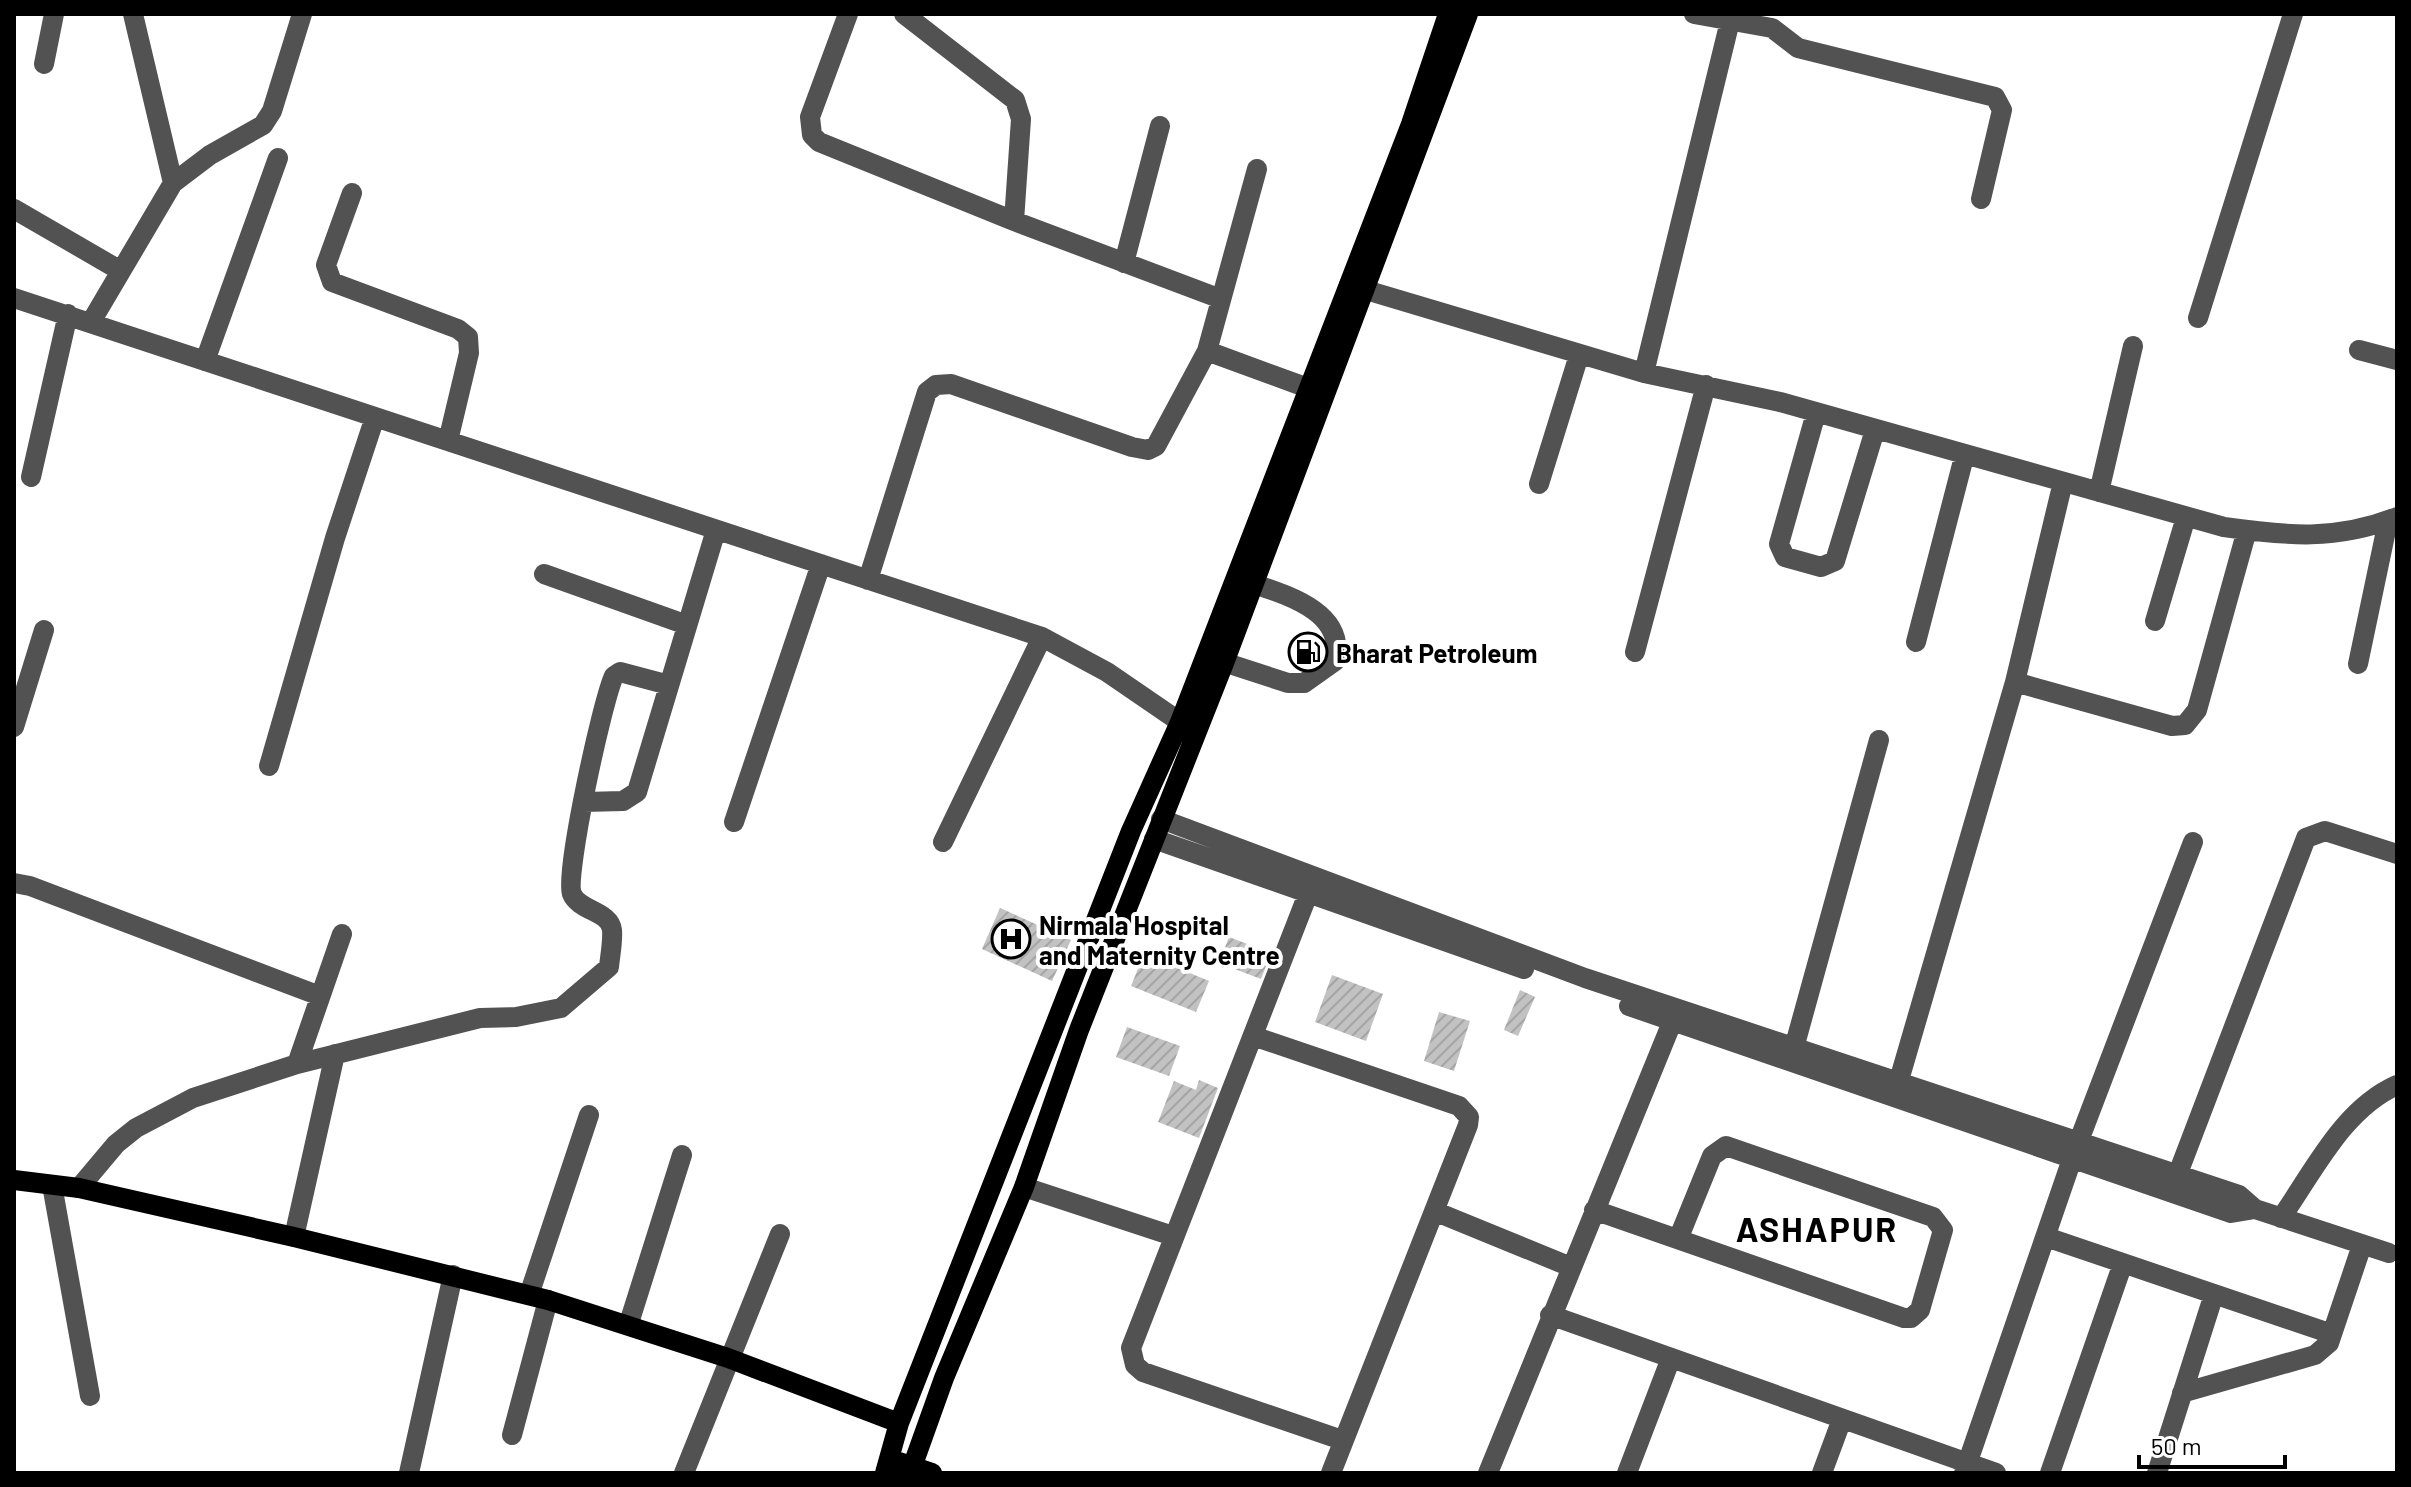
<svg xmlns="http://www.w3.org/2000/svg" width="2411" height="1487" viewBox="0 0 2411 1487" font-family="Barlow,sans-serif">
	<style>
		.building { fill: url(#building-hatch) }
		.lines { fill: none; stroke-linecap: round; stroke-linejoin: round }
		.minor { stroke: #525252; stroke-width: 20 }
		.major { stroke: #000; stroke-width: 20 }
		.labels { text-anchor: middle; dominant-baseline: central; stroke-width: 8; stroke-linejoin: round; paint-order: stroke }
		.poi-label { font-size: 26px; font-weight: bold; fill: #000; stroke: #fff; text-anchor: start }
		.district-label { font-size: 34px; font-weight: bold; letter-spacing: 2px; fill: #000; stroke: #fff }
	</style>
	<defs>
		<pattern id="building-hatch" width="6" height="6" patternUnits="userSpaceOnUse" patternTransform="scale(2)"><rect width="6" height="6" fill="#c2c2c2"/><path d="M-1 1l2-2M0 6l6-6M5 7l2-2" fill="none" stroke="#a5a5a5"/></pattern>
	</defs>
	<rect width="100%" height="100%" fill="#fff"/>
	<!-- building -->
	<path class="building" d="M 1000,908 L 1071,940 L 1052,981 L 982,949 Z
		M 1229,937 L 1271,953 L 1261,979 L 1219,963 Z
		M 1144,954 L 1209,981 L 1196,1012 L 1131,986 Z
		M 1332,975 L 1383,994 L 1366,1041 L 1315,1022 Z
		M 1520,990 L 1535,997 L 1518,1036 L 1504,1030 Z
		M 1439,1012 L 1470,1021 L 1454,1071 L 1424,1061 Z
		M 1127,1027 L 1180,1046 L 1169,1076 L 1116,1057 Z
		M 1199,1080 L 1218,1088 L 1199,1138 L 1158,1122 L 1174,1081 L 1196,1090 Z"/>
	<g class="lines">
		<!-- minor -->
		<path class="minor" d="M 133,14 L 173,183
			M 848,14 L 810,117 L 812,135 L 819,142 L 1014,221 L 1221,299
			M 904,14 L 1015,100 L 1021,119 L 1014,221
			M 1694,14 L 1772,28 L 1798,48 L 1995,97 L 2002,110 L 1981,199
			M 44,64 L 54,14
			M 352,193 L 326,265 L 332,282 L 458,329 L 468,337 L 469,353 L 448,441
			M 14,209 L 121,271
			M 1124,263 L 1160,126
			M 1349,285 L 1644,373 L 1780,402 L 2224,527 C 2288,536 2335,541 2397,517
			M 14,298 L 1042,637 L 1107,672 L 1180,722
			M 2198,318 L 2293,14
			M 91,322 L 173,183 L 210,155 L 263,125 L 272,111 L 302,14
			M 2359,350 L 2397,360
			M 1207,351 L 1308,388
			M 205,361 L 278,158
			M 1644,373 L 1730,21
			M 1816,413 L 1779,544 L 1785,557 L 1821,567 L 1835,561 L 1875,430
			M 31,477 L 68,314
			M 1539,484 L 1579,355
			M 2099,492 L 2133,346
			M 544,574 L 687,625
			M 868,580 L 927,392 L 936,385 L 951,384 L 1132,447 L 1148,450 L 1156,446 L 1207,351 L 1257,169
			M 2155,621 L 2186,517
			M 1916,642 L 1964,457
			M 1635,652 L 1706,385
			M 1211,658 L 1288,683 L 1304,683 L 1335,661 C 1347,608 1278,593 1240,579
			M 2358,664 L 2388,521
			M 2015,682 L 2172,726 L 2185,725 L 2197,710 L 2247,530
			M 14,727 L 44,630
			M 269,766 L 335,538 L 375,417
			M 584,802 L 623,801 L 637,792 L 716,530
			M 1161,819 L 1585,978 L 2239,1195 L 2255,1209 L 2389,1253
			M 734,822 L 821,564
			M 1154,839 L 1524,969
			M 943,842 L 1042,637
			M 1313,881 L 1131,1348 L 1135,1365 L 1143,1372 L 1342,1440
			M 14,883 L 30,886 L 320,996
			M 1629,1006 L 2231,1213 L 2255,1209
			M 1253,1036 L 1459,1106 L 1469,1117 L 1468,1125 L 1331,1473
			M 1794,1048 L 1879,740
			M 297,1064 L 342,934
			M 1895,1094 L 2015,682 L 2063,482
			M 2177,1176 L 2306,838 L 2325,831 L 2397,854
			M 52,1185 L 90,1396
			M 1024,1187 L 1173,1236
			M 79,1188 L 116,1144 L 136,1128 L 193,1098 L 297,1064 L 480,1018 L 516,1017 L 561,1008 L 609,967 C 610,956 613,942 612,930 C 610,911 579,911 572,894 C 564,876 603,698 614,676 L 620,672 L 669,685
			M 1594,1210 L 1904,1318 L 1911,1318 L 1920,1310 L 1943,1230 L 1933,1217 L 1726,1146 L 1712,1156 L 1679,1237
			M 1434,1211 L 1571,1267
			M 2281,1218 C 2314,1171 2343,1109 2397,1085
			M 294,1237 L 335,1054
			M 2046,1237 L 2332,1334
			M 529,1295 L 589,1115
			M 1550,1315 L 1996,1473
			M 629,1323 L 682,1155
			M 2182,1393 L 2315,1355 L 2329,1343 L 2362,1245
			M 512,1435 L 548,1300
			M 409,1473 L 453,1275
			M 684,1473 L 780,1234
			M 1488,1473 L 1677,1010
			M 1627,1473 L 1671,1358
			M 1822,1473 L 1842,1419
			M 1964,1473 L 2072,1159 L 2193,842
			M 2050,1473 L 2123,1263
			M 2157,1473 L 2214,1294"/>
		<!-- major -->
		<path class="major" d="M 14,1180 L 79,1188 L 294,1237 L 548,1300 L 728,1358 L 899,1423
			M 899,1462 L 932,1473
			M 885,1473 L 899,1423 L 1131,831 L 1180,722 L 1411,124 L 1448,14
			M 910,1473 L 944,1378 L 1024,1187 L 1079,1030 L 1224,663 L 1468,14"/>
	</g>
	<!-- icons -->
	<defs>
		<symbol id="fuel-ring" viewBox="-11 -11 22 22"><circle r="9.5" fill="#fff" stroke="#000" stroke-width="1.5"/><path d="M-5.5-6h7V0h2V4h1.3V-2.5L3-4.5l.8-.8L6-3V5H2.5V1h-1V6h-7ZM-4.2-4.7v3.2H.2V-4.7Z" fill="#000"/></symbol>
		<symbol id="hospital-ring" viewBox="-11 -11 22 22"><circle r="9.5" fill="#fff" stroke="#000" stroke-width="1.5"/><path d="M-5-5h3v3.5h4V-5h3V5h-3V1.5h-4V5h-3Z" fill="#000"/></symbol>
	</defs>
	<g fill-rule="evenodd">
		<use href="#fuel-ring" x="1286" y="630" width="44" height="44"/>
		<use href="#hospital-ring" x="989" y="917" width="44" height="44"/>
	</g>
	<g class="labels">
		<!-- poi labels -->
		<g class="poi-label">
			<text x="1336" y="652">Bharat Petroleum</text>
			<text x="1039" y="924">Nirmala Hospital<tspan x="1039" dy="30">and Maternity Centre</tspan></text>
		</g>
		<!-- district labels -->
		<g class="district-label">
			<text x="1817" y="1228">ASHAPUR</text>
		</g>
	</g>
	<!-- border -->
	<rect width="2411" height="1487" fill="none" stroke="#000000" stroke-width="32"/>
	<!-- scale -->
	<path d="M2139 1455v12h146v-12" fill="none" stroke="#000000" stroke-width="4"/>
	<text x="2151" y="1455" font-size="24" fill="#000000" stroke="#ffffff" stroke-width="6" paint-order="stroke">50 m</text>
</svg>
